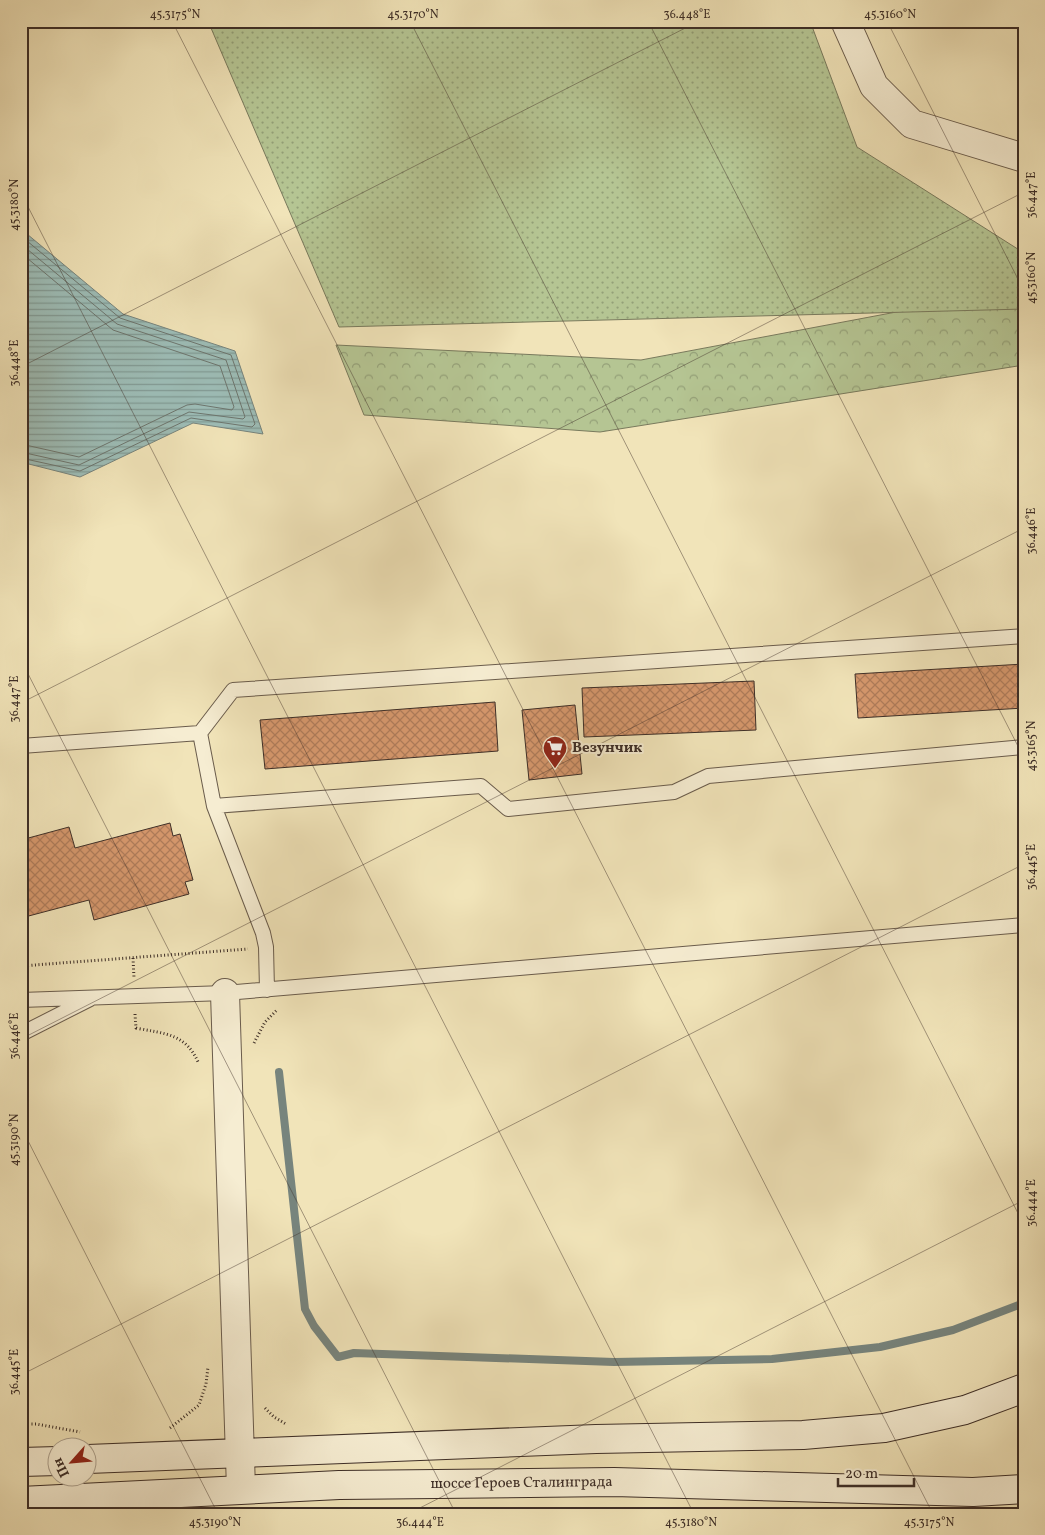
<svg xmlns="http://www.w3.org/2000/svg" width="1045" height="1535" viewBox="0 0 1045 1535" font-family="Vollkorn,serif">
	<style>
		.forest { fill: url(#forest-crowns); stroke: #797a5d }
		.garden { fill: url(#garden-dots); stroke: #797a5d }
		.water { fill: url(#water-rules); stroke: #77847d }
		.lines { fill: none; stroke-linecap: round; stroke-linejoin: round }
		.shore { stroke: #6d766f; stroke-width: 1 }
		.stream { stroke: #77847d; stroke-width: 8 }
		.building { fill: url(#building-cross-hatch); stroke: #3d2e27 }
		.service-casing { stroke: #6a5c4c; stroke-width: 16 }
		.minor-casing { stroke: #6a5c4c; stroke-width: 30 }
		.secondary-casing { stroke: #3d2e27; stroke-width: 30 }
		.path { stroke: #3d2e27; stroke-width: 3; stroke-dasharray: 1 2.5; stroke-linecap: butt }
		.service { stroke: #f6edd2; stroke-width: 14 }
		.minor { stroke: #f6edd2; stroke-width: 28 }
		.secondary { stroke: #f6edd2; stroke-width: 28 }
		.ticks { fill: none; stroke: #3d2e27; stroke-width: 1; stroke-opacity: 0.45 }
		.labels { text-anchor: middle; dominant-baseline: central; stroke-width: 4; stroke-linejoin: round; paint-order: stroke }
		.poi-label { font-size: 15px; font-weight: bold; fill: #3d2e27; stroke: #f6edd2; text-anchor: start }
		.street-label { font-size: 15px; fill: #3d2e27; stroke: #f6edd2 }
		.neatline { fill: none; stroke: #3d2e27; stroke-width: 2 }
		.ticks-label { font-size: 12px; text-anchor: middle; fill: #3d2e27 }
	</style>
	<defs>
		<pattern id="forest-crowns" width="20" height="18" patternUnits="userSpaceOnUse" patternTransform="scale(1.25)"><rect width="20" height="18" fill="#b5c593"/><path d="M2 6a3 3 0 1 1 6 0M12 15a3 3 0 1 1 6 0" fill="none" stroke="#94a078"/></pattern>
		<pattern id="garden-dots" width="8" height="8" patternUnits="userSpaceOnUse" patternTransform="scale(1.25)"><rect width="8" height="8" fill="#b5c593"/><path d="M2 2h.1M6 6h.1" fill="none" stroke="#94a078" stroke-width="1.8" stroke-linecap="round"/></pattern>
		<pattern id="water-rules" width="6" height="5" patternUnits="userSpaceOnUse" patternTransform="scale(1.25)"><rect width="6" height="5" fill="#9dbdb7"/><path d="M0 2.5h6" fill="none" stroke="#819a95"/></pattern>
		<pattern id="building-cross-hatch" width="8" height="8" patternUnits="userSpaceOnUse" patternTransform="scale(1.25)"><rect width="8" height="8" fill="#d6986d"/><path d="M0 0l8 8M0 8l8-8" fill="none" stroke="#af7c5a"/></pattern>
	</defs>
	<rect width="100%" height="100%" fill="#f1e4b9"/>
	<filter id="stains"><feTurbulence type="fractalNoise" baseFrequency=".004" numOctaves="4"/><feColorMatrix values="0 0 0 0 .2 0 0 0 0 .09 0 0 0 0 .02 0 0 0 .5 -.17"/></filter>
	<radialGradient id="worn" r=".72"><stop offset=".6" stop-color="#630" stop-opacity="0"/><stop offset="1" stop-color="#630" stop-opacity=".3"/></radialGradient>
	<!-- forest -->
	<path class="forest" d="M 1024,288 L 1024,365 L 600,432 L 364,415 L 336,345 L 641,360 Z"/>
	<!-- garden -->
	<path class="garden" d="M 208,21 L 810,21 L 857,147 L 1024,253 L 1024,309 L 339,327 Z"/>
	<!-- water -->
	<path class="water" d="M 21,229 L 123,314 L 235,351 L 263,434 L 193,423 L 80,477 L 21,462 Z"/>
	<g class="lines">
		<!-- shore -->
		<path class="shore" d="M 21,236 L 120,318 L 231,355 L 255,424 L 252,427 L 191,418 L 80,471 L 21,458
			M 21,244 L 117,324 L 226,360 L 245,417 L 243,419 L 189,412 L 79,465 L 21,452
			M 21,253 L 113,330 L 220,366 L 234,407 L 232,410 L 195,404 L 187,405 L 79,457 L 21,444"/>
		<!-- stream -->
		<path class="stream" d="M 279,1072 L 305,1309 L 314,1326 L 338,1357 L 354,1353 L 614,1362 L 772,1359 L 880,1347 L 953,1330 L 1024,1303"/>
	</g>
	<!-- building -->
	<path class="building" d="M 1024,664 L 1024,708 L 858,718 L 855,674 Z
		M 754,681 L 756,730 L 584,737 L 582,688 Z
		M 495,702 L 498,751 L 265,769 L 260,720 Z
		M 575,705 L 582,774 L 529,780 L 522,710 Z
		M 170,823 L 173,836 L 180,834 L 193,880 L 185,882 L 189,894 L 94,920 L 89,900 L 21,918 L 21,840 L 69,827 L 75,848 Z"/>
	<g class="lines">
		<defs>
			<path id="service" d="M 200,733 L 233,690 L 1024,636
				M 21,746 L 200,733 L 214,806 L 263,933 L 266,947 L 267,990
				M 214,806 L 481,786 L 508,809 L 674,792 L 708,776 L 1024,747
				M 21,1000 L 225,993 L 1024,925
				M 21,1034 L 90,999"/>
			<path id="minor" d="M 845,21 L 874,86 L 912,124 L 1024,158
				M 225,993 L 241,1489"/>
			<g id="secondary">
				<path d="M 88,1459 L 596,1439 L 803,1435 L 884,1428 L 965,1410 L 1024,1388"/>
				<path d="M 21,1462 L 58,1461"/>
				<path id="s1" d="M 21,1501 L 339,1485 L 614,1482 L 973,1492 L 1024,1489"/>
			</g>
		</defs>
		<!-- service casing -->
		<use href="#service" class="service-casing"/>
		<!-- minor casing -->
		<use href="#minor" class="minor-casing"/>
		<!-- secondary casing -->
		<use href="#secondary" class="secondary-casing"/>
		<!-- path -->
		<path class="path" d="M 133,958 L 134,978
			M 21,966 L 248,949
			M 135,1014 L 136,1028 C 165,1034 186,1033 199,1064
			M 254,1043 L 265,1022 L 277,1010
			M 265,1408 L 274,1417 L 286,1424
			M 21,1424 L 36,1424 L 80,1432
			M 170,1428 L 199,1405 L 206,1384 L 208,1367
			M 578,1514 L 591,1510"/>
		<!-- service -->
		<use href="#service" class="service"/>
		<!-- minor -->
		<use href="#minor" class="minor"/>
		<!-- secondary -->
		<use href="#secondary" class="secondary"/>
	</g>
	<!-- ticks -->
	<path class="ticks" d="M 172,21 L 933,1514M 410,21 L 1024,1225M 648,21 L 1024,758M 887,21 L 1024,291M 21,31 L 40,21M 21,193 L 694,1514M 21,367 L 699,21M 21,660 L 456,1514M 21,703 L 1024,192M 21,1039 L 1024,528M 21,1127 L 218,1514M 21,1375 L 1024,864M 408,1514 L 1024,1200"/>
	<!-- icons -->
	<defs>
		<symbol id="supermarket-pin" viewBox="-11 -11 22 30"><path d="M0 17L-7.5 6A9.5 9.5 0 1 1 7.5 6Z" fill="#8f2418" stroke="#f6edd2"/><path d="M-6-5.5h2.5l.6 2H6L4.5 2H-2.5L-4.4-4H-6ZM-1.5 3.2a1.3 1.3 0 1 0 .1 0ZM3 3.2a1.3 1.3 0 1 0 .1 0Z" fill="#fff"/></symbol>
	</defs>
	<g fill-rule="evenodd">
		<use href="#supermarket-pin" x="541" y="734" width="28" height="38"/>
	</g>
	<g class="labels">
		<!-- poi labels -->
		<g class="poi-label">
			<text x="572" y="748">Везунчик</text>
		</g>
		<!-- street labels -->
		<g class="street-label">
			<text stroke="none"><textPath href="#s1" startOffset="501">шоссе Героев Сталинграда</textPath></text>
		</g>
	</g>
	<!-- margin -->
	<rect width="1045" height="1535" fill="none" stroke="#f1e4b9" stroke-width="55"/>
	<!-- north arrow -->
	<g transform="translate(72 1462) rotate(243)"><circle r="24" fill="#f6edd2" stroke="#aca18e"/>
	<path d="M0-4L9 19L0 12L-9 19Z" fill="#8f2418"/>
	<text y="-8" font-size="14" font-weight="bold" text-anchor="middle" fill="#3d2e27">Пн</text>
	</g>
	<!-- scale -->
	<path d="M838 1478v8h76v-8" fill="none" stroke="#3d2e27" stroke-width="2.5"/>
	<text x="845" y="1478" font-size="15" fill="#3d2e27" stroke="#f6edd2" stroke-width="4" paint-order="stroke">20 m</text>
	<rect x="28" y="28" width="990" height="1480" class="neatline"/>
	<g class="ticks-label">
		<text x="175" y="18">45.3175°N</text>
		<text x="413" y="18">45.3170°N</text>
		<text x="687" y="18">36.448°E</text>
		<text x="890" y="18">45.3160°N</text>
		<text transform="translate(1031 195) rotate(-90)" y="4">36.447°E</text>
		<text transform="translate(14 205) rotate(-90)" y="4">45.3180°N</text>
		<text transform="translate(1031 278) rotate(-90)" y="4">45.3160°N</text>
		<text transform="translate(14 363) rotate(-90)" y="4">36.448°E</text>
		<text transform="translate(1031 531) rotate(-90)" y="4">36.446°E</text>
		<text transform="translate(14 699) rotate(-90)" y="4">36.447°E</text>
		<text transform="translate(1031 746) rotate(-90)" y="4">45.3165°N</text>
		<text transform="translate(1031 867) rotate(-90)" y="4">36.445°E</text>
		<text transform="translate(14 1036) rotate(-90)" y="4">36.446°E</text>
		<text transform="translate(14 1140) rotate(-90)" y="4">45.3190°N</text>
		<text transform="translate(1031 1203) rotate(-90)" y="4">36.444°E</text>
		<text transform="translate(14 1372) rotate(-90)" y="4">36.445°E</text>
		<text x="215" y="1526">45.3190°N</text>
		<text x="420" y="1526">36.444°E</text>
		<text x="691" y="1526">45.3180°N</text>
		<text x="929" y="1526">45.3175°N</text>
	</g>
	<rect width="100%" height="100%" filter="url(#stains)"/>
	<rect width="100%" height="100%" fill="url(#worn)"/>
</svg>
